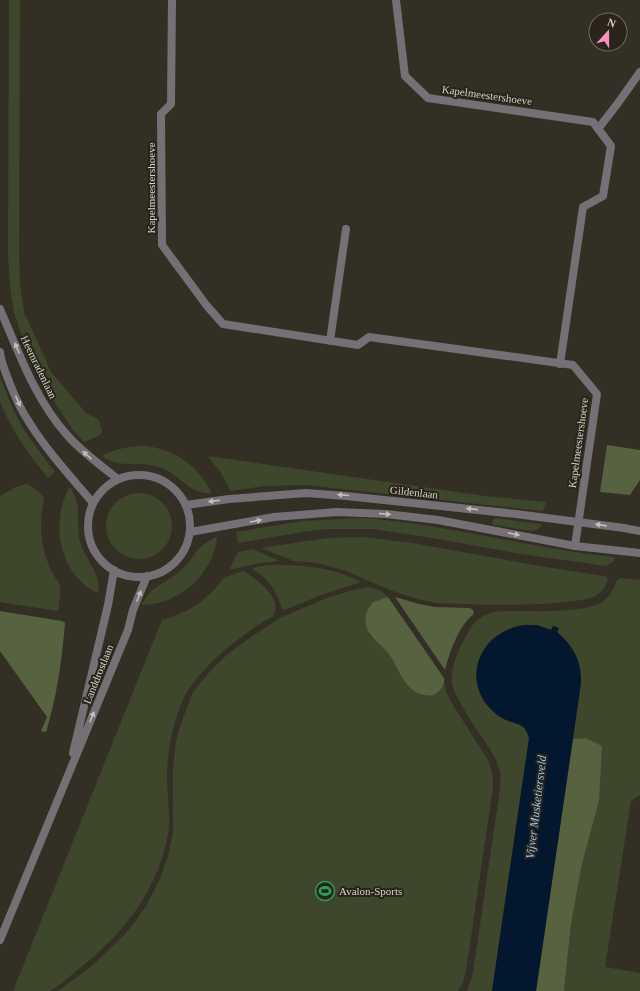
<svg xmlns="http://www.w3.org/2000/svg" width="640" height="991" viewBox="0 0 640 991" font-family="'Times New Roman',serif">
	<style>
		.green { fill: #3e472c }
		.forest { fill: #566240 }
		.water { fill: #03182f }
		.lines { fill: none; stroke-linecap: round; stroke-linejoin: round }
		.minor { stroke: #747075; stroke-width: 8 }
		.tertiary { stroke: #747075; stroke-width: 8 }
		.oneway { fill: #c2bfbb }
		.labels { text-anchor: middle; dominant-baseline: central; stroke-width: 4; stroke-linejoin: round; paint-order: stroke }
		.street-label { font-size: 11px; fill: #d5d3cc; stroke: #29251a }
		.poi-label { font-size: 11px; fill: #d5d3cc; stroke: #29251a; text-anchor: start }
		.water-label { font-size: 12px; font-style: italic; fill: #98c3f4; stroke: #29251a }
	</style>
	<rect width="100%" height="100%" fill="#332f24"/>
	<!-- green -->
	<path class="green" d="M 9,0 L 20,0 L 19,255 L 20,283 L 24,312 L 51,372 L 86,413 L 99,420 L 102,431 L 100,435 L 84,442 L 73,430 L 39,378 L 26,348 L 14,313 L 10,285 L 8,255 Z
		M 0,377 C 7,394 13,411 22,426 C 32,443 44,457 55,472 L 48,478 L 29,454 L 14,431 L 2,407 L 0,402 Z
		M 147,446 C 176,451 198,465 211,492 L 210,493 C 190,494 179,475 162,468 C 155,466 147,464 140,464 C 127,464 113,465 102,456 L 103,455 C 119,448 129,446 147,446 Z
		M 208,456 L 485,496 L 546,502 L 543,511 L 306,485 L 264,486 L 231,491 L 221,473 Z
		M 27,484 C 34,488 42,492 44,500 C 39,525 40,546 51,570 C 53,575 58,580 60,586 C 61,593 59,604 58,611 L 0,602 L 0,496 L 16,487 Z
		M 69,488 L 71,488 C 74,495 77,501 78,509 C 79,522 77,532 81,545 C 86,559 103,578 98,593 C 70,581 56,546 60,518 C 61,507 64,497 69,488 Z
		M106 526a33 33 0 1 1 66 0a33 33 0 1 1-66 0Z
		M 362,518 C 446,524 529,548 613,557 L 614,557 L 614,561 L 606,566 L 521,554 L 438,539 L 374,529 L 328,529 L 302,532 L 238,543 L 236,532 L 303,521 Z
		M 496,518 L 539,524 L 541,524 L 541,527 L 536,530 L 532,531 L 494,525 L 492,523 L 493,520 Z
		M 216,537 L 217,538 C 214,568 190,593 162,602 C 156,604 149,604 143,605 L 142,604 L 143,602 L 152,590 L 178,573 L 188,563 L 198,549 L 204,544 Z
		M 364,537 L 412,543 L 540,566 L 604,576 L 607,577 L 608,580 L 605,586 L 601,592 L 594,597 L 583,600 L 545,604 L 495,605 L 436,603 L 417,599 L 390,590 L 346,571 L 318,563 L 294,561 L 261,548 L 307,541 L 328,538 Z
		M 252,549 L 280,561 L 259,563 L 229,570 L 238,552 Z
		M 277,565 C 305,565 336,568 361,582 L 324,594 L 284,610 C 280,607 280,601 277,596 C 272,584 263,575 252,569 L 260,566 Z
		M 243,571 C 255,577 286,600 272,617 C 270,619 266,620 264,621 C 258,625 252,629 247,633 C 224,649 202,669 187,692 C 183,698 181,706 178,712 C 171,733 167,755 167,777 C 167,796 171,816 168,834 C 158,891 121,937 76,971 C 69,977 57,988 49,991 C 44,991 20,991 13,991 L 147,657 L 162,620 L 172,617 L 190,609 L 198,604 L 212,592 L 225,577 Z
		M 621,578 L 640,580 L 640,795 L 631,801 L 605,967 L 640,973 L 640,991 L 564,991 L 571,924 L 582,864 L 599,801 L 585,738 L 573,739 C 575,727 576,714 578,702 C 583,671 583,654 557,632 L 558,628 L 553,626 L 551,630 C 537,624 521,622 507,630 C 502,633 496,636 491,640 C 475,657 471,683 485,702 C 488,705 490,709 493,711 C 497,715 501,718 506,720 C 517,725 525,723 529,738 L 492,991 L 467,991 L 471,980 L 473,972 L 499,796 C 500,788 501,780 500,772 C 497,757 487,745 478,732 C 473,724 467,715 462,706 C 458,698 452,690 452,681 C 451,666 458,651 465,638 C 469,629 474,622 482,617 C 493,610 506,611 518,611 C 539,611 584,613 602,602 C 610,597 614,588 617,580 Z
		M 367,587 C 375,587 382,591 388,597 L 373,602 L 369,635 L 380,644 L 388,652 L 394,663 L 439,692 L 445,684 L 446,691 L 451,702 L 488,760 C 492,769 493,777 493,787 L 466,971 L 463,982 L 458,991 L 58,991 L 76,978 L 94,964 L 123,936 L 135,922 L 146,906 L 159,881 L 168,856 L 173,833 L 173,769 L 176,741 L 180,726 L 193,692 L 212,669 L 228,654 L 251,637 L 280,618 L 327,598 L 349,591 Z"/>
	<!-- forest -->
	<path class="forest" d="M 607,445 L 640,450 L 640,480 L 630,495 L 600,492 Z
		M 388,597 L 444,678 C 445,684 442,690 437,693 C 432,696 430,696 425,695 C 404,692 399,667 388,653 C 380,642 368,638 366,624 C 364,615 368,609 373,602 Z
		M 395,597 L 419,604 L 435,607 L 470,608 L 473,610 L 474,614 C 459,625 450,651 445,670 Z
		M 0,611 L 62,621 L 65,623 C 62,660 57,696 46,732 L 41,731 L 47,717 L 0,651 Z
		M 585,738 L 602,746 L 599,801 L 582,864 L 571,924 L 564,991 L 536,991 L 573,739 Z"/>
	<!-- water -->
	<path class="water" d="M 526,625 L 537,625 L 551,630 L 553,626 L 559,628 L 557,632 C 573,646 582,662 581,683 L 536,991 L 492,991 L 529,738 C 525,723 518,725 506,720 C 499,717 492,711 487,705 C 461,671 486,629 526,625 Z"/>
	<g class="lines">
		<!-- minor -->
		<path class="minor" d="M 172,0 L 171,104 L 161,114 L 162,245 L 207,306 L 223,324 L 358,345 L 369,337 L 573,365 L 597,394 L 575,546
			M 396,0 L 405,76 L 428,98 L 593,122 L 611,146 L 603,196 L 583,207 L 560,364
			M 598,129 L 618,103 L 640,72
			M 330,341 L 346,229"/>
		<!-- tertiary -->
		<path class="tertiary" d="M 0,309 C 19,353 35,399 67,435 C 82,452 100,465 118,479
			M 0,352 C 1,363 6,373 10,384 C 15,397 21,410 29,422 C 47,451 71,477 93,503
			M88 526a51 51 0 1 1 102 0a51 51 0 1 1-102 0Z
			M 186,505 L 229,499 L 306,493 L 346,496 L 516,514 L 624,528 L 640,531
			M 190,532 L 274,517 L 337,512 L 386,514 L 438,520 L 575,546 L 640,553
			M 73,753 L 108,605 L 114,570
			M 0,940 L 128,630 L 133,610 L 147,576"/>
	</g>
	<!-- one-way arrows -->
	<defs><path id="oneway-solid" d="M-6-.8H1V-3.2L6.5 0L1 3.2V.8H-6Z"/></defs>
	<g class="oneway">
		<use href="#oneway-solid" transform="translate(17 348) rotate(-113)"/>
		<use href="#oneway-solid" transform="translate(18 401) rotate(65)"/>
		<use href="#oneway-solid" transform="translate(87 455) rotate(-138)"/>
		<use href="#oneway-solid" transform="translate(343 495) rotate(-175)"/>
		<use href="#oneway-solid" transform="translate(214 501) rotate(173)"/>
		<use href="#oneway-solid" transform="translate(472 509) rotate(-174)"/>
		<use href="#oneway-solid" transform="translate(385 514) rotate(4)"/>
		<use href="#oneway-solid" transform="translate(256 521) rotate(-10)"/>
		<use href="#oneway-solid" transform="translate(601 525) rotate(-172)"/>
		<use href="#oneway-solid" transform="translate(514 534) rotate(11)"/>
		<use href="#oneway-solid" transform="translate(139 596) rotate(-68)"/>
		<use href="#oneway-solid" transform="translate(92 717) rotate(-68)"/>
	</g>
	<!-- icons -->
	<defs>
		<symbol id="stadium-ring" viewBox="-11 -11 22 22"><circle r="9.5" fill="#29251a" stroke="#2e9e5b" stroke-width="1.5"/><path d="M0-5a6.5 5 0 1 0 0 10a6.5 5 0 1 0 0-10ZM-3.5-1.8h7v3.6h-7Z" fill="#2e9e5b"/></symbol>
	</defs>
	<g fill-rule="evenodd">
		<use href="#stadium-ring" x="314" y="880" width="22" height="22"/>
	</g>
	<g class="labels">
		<!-- street labels -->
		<g class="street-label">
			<text transform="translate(487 95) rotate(8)">Kapelmeestershoeve</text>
			<text transform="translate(151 188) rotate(-90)">Kapelmeestershoeve</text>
			<text transform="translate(39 367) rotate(64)">Heemradenlaan</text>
			<text transform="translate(578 443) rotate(-82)">Kapelmeestershoeve</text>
			<text transform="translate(414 492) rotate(6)">Gildenlaan</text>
			<text transform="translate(98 674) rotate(-68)">Landdrostlaan</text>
		</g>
		<!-- poi labels -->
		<g class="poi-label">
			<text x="339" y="891">Avalon-Sports</text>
		</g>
		<!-- water labels -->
		<g class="water-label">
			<text transform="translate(536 807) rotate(-83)">Vijver Musketiersveld</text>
		</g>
	</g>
	<!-- north arrow -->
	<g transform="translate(608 32) rotate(21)"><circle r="19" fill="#29251a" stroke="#6e6b61"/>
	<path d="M0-3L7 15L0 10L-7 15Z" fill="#fc8fc2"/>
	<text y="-6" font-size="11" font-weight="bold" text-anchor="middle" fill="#d5d3cc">N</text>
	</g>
</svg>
